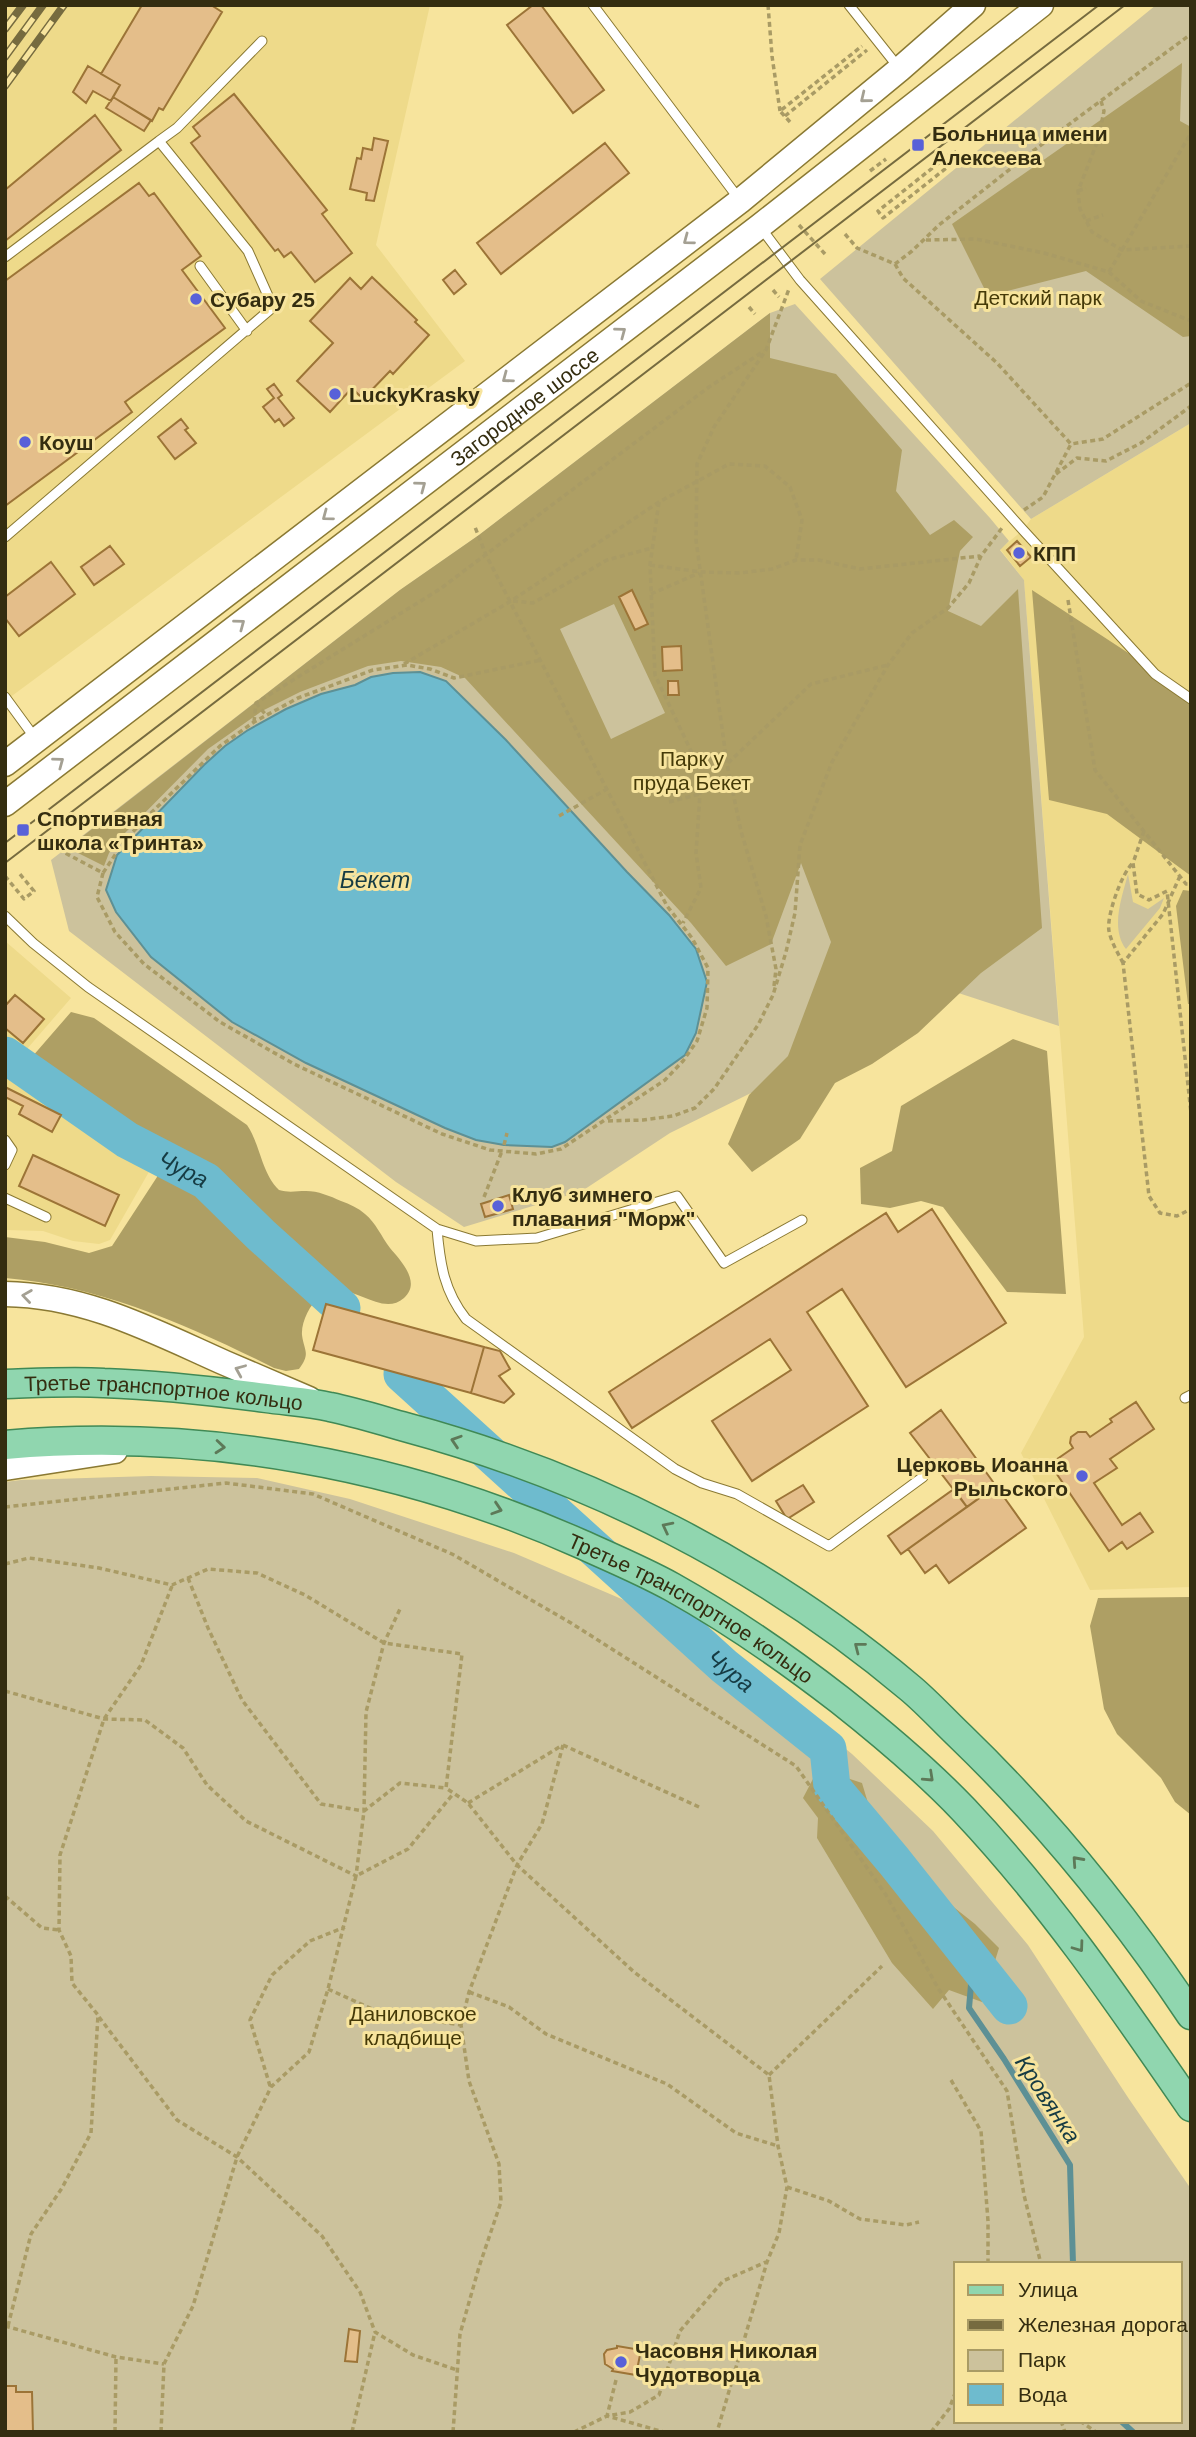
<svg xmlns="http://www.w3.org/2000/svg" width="1196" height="2437" viewBox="0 0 1196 2437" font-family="Helvetica,sans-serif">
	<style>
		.built { fill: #eeda8a }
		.green { fill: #ccc29c; fill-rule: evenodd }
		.forest { fill: #ae9f64; fill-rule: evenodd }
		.water { fill: #6ebbce; stroke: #5d9095; stroke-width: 2 }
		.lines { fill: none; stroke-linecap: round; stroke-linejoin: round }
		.stream { stroke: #5d9095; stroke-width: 6 }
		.river { stroke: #6ebbce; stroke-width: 37 }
		.building { fill: #e4be8a; stroke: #9c7437; stroke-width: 2 }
		.lane-casing { stroke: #8a7933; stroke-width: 11 }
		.secondary-casing { stroke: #8a7933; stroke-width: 27 }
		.primary-casing { stroke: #408955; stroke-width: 31 }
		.path { stroke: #a99b65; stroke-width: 3.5; stroke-dasharray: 5 3.5; stroke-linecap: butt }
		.lane { stroke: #fff; stroke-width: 9 }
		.secondary { stroke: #fff; stroke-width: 24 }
		.primary { stroke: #90d6af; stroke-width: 28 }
		.tram { stroke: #766b3f; stroke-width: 2 }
		.rail-casing { stroke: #766b3f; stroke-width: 8 }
		.rail { stroke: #f7e49d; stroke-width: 5; stroke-dasharray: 16; stroke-linecap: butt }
		.oneway { stroke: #a4a093 }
		.oneway2 { stroke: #5d7958 }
		.poi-dot { fill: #5861d8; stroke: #f7e49d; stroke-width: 2.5 }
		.labels { text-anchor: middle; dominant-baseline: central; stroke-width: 6; stroke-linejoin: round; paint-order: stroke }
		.poi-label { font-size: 21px; font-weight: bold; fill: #342d10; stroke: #f7e49d; text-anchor: start }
		.park-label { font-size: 21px; fill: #453a08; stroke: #f7e49d }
		.street-label { font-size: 21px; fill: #342d10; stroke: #f7e49d }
		.water-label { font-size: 23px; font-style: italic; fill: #163b43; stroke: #f7e49d }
	</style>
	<rect width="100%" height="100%" fill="#f7e49d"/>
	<!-- built -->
	<path class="built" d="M 5,5 L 430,5 L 376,245 L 465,361 L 5,701 Z
		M 1191,423 L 1191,1587 L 1090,1590 L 1021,1453 L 1084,1337 L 1024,580 L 1000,549 L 1023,530 L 1031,519 Z
		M 5,941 L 71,998 L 8,1071 L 150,1170 L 110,1240 L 99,1244 L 73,1241 L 43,1231 L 5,1230 Z"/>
	<!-- green -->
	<path class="green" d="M 1156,5 L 1191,5 L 1191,423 L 1031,519 L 820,279 Z
		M 795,304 L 990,518 L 1009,541 L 1000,550 L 1024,580 L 1059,1026 L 934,985 L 780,1100 L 751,1093 L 670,1133 L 582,1191 L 464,1227 L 396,1182 L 69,931 L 51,860 L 400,590 L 479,535 L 770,313 Z
		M 1128,874 L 1133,902 L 1148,909 L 1164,898 L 1160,908 L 1126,949 C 1110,928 1122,897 1128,874 Z
		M 151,1476 L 257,1478 L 350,1499 L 514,1553 L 638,1606 L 766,1684 L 852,1754 L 933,1831 L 1028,1945 L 1129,2099 L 1191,2189 L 1191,2432 L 5,2432 L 5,1482 L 21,1480 ZM 956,2264 L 1180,2264 L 1180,2421 L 956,2421 Z"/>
	<!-- forest -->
	<path class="forest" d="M 1182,63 L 1180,121 L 1191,127 L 1191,336 L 1183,337 L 1086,271 L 988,296 L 952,224 Z
		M 770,313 L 770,358 L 836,374 L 902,450 L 896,491 L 930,535 L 954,520 L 973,537 L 960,551 L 948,611 L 981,626 L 1018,589 L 1042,928 L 981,973 L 918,1033 L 872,1064 L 835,1083 L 800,1139 L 752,1172 L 728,1144 L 749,1095 L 788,1056 L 831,942 L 801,863 L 771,944 L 726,966 L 691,923 L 465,678 L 441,667 L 401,661 L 368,666 L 300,692 L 262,711 L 208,749 L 123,835 L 109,853 L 104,866 L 66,847 L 83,836 L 400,590 L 479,535 ZM 614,604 L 665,713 L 611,739 L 560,629 Z
		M 1032,590 L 1191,694 L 1191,876 L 1107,814 L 1049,800 Z
		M 1183,890 L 1191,891 L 1191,1004 L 1188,1004 L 1176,906 Z
		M 71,1012 L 94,1018 L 247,1125 C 261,1146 261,1172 279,1190 C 289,1193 296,1191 306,1191 C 318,1191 330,1196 341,1201 C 350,1204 358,1208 365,1214 C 376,1223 381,1236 390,1248 C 400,1260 422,1282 404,1298 C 379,1320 346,1273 319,1297 C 310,1305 301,1322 302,1335 C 304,1351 311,1353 299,1369 L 286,1371 L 274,1368 C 190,1326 101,1286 5,1278 L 5,1237 L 45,1242 L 89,1253 L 112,1246 L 157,1177 L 157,1171 L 151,1161 L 27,1077 L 25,1065 Z
		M 1013,1039 L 1047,1051 L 1066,1294 L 1007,1292 L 943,1207 L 921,1201 L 890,1208 L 861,1204 L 860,1168 L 892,1151 L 901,1106 Z
		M 1191,1597 L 1191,1815 L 1175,1802 L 1161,1778 L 1117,1734 L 1104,1709 L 1090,1626 L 1098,1598 Z
		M 814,1777 L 844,1777 L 862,1783 L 868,1803 L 880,1823 L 899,1843 L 920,1873 L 946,1901 L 975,1924 L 999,1948 L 982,2002 L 949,1990 L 933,2009 L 892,1963 L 817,1838 L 818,1818 L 803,1798 Z"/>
	<!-- water -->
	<path class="water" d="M 420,672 L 446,681 L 506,740 L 627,872 L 669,915 L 696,949 L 707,982 L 696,1033 L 685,1055 L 565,1142 L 552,1147 L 504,1145 L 476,1140 L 445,1128 L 306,1063 L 232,1022 L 151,957 L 116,912 L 106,890 L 117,855 L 204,765 L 225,746 L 248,730 L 286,709 L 321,694 L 355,685 L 371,677 L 393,673 Z"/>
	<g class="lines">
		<!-- stream -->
		<path class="stream" d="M 973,1962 L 969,2008 L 1004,2059 L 1070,2165 L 1073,2264
			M 1121,2421 L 1133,2432"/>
		<!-- river -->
		<g class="river">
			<path id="s1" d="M 5,1055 L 127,1140 L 206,1181 L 261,1235 L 342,1308"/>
			<path id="s2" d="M 402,1374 L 724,1666 L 828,1749 L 832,1787 L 894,1861 L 1009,2006"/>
		</g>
	</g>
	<!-- building -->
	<path class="building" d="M 142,5 L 211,5 L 222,12 L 163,110 L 159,108 L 152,121 L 113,97 L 120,85 L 101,74 Z
		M 533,5 L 541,5 L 604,90 L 573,113 L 507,25 Z
		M 88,66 L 120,85 L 111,101 L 93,91 L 86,103 L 73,92 Z
		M 234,94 L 327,210 L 322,214 L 352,253 L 315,282 L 291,252 L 284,257 L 278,249 L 275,251 L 191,143 L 200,136 L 193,127 Z
		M 113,97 L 151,120 L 144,131 L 106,108 Z
		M 95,115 L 121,150 L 5,241 L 5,190 Z
		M 374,138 L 388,141 L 374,201 L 366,200 L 367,193 L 350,189 L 357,158 L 361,159 L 363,148 L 372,150 Z
		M 605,143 L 629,173 L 501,274 L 477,243 Z
		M 139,183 L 149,196 L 154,193 L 201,256 L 182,270 L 225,328 L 125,402 L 132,412 L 5,506 L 5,281 Z
		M 455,270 L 466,284 L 454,294 L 443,280 Z
		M 372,277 L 417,320 L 415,322 L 429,335 L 393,374 L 390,371 L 363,399 L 352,388 L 330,412 L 297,381 L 333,343 L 310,321 L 350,278 L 361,289 Z
		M 274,384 L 282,395 L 278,398 L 294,418 L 284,426 L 279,419 L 275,422 L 263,407 L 274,398 L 267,389 Z
		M 181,419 L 188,428 L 185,430 L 196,443 L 175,459 L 158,437 Z
		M 1017,541 L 1031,557 L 1020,566 L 1007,550 Z
		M 110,546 L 124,564 L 94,585 L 81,567 Z
		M 51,562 L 75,594 L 19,636 L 5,618 L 5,597 Z
		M 632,590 L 648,624 L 635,630 L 619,597 Z
		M 681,646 L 682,670 L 663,671 L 662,647 Z
		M 668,681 L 678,681 L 679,695 L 668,695 Z
		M 15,995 L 44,1019 L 23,1043 L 5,1028 L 5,1006 Z
		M 5,1087 L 61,1115 L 52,1132 L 19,1114 L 23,1106 L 5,1097 Z
		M 33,1155 L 119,1195 L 105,1226 L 19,1186 Z
		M 509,1195 L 513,1209 L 485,1217 L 481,1204 Z
		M 932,1209 L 1006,1323 L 906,1387 L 842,1289 L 807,1312 L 868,1406 L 752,1481 L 712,1421 L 791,1370 L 770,1339 L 632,1428 L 609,1392 L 886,1213 L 898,1232 Z
		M 326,1304 L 484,1347 L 471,1393 L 313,1350 Z
		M 484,1347 L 500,1351 L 510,1369 L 499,1376 L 514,1394 L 504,1403 L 471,1393 Z
		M 1136,1402 L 1154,1429 L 1110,1459 L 1117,1468 L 1094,1483 L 1122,1525 L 1140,1513 L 1153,1532 L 1127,1549 L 1122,1542 L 1109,1551 L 1050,1464 L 1073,1448 L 1070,1443 L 1071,1437 L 1078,1432 L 1086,1432 L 1090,1437 L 1112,1422 L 1110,1419 Z
		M 941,1410 L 996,1486 L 967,1507 L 910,1433 Z
		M 803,1485 L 814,1502 L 787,1519 L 776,1501 Z
		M 996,1486 L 1026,1528 L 949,1583 L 936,1565 L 925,1573 L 908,1549 Z
		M 954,1489 L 967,1507 L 901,1554 L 888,1536 Z
		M 349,2329 L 360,2331 L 357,2362 L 345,2361 Z
		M 617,2346 L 641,2350 L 636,2375 L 612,2371 L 613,2369 L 605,2364 L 604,2354 L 607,2350 L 617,2348 Z
		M 5,2386 L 16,2386 L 16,2392 L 32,2392 L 33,2432 L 5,2432 Z"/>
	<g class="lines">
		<defs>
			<path id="lane" d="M 593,5 L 739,199
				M 849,5 L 899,68
				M 761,228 L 800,280 L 1023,530 L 1155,674 L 1191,699
				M 5,257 L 159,141
				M 200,266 L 247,331
				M 5,537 L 273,307 L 248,251 L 159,141 L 177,128 L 262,41
				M 5,697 L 35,738
				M 5,916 L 33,943 L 88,987 L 437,1229 L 476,1241 L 537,1238 L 677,1196 L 724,1263 L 802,1220
				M 5,1140 L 12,1150 L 5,1165
				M 5,1198 L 46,1217
				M 437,1229 C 440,1264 444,1291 466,1319 L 675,1469 L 702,1483 L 737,1494 L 829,1546 L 923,1477
				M 1185,1398 L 1191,1395"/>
			<g id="secondary">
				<path d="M 5,764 L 740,201 L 900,69 L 973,5"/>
				<path id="s3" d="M 5,804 L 760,226 L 1041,5"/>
				<path d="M 5,1294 C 86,1295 153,1331 225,1363 C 253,1375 281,1387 309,1399"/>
				<path d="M 5,1468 L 115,1451"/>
			</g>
			<g id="primary">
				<path id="s4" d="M 5,1384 C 38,1383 72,1381 104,1383 C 159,1385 213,1391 266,1398 C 287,1401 309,1402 330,1407 C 355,1412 380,1420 405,1427 C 590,1477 763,1564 910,1688 C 928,1703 944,1721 961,1737 C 1048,1821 1124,1915 1191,2015"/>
				<path id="s5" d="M 5,1445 C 202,1428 401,1464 581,1544 C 612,1558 643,1571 672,1587 C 731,1620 787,1659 840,1700 C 883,1734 926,1770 964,1810 C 1050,1901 1120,2004 1191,2107"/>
			</g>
		</defs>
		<!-- lane casing -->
		<use href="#lane" class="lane-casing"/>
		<!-- secondary casing -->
		<use href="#secondary" class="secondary-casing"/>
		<!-- primary casing -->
		<use href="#primary" class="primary-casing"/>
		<!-- path -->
		<path class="path" d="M 768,5 L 772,56 L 780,111
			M 1101,101 L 1104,111 L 1098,140 L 1078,191 L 1080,209 L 1092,232 L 1122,250 L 1191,246
			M 785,116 L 867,50
			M 790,122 L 780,111 L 862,46
			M 954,151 L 959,158 L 883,218 L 878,211 Z
			M 870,171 L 886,159
			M 1078,191 L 1086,188
			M 1086,221 L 1103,215
			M 799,225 L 825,254
			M 845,234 L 857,248 L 895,264 L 912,251 L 939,225 L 1033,151 L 1191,34
			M 926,240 L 976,239 L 1044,253 L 1109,272 L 1141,301 L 1191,321
			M 895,264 L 903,278 L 997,363 L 1071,444 L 1103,439 L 1191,383
			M 1109,272 L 1191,133
			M 773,290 L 779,297
			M 749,307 L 755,314
			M 1056,474 L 1077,458 L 1106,461 L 1141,443 L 1191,406
			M 659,502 L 650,565 L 655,675 L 691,751 L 700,794 L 696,853 L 701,888 L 683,923
			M 1024,510 L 1043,497 L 1071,444
			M 650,565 L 701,572 L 740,573 L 772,569 L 796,560 L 819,560 L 860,569 L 980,556
			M 651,594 L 699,573
			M 1068,600 L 1095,770 L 1186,884 L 1191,884
			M 513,601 L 533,603 L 607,560 L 652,548
			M 404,664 L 511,601 L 659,502 L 729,464 L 765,466 L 790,487 L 802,520 L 796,560
			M 256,703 L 266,715
			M 254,722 L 256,703 L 440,589 L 709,387 L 764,351
			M 728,763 L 811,684 L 888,665
			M 669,802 L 700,794
			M 559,816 L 607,789
			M 1144,831 L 1133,863 L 1137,894 L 1149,900 L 1167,891 L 1191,1113
			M 45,839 L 50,845 L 103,873 L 125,840 L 150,814 L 220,746 L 254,722 L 298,698 L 373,670 L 407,665 L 430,669 L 454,678 L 541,660
			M 103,873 L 97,897 L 115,932 L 144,964 L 220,1022 L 294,1064 L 442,1134 L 490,1150 L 536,1154 L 561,1149 L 665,1080 L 683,1061 L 697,1041 L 707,1008 L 708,968 L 692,938 L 667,906 L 486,555 L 475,527
			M 5,876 L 24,899 L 34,891 L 19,873
			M 1180,876 L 1163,914 L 1123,963 L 1149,1196 L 1160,1213 L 1177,1216 L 1191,1209
			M 1123,963 C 1118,953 1111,942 1109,931 C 1106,917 1122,872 1133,863
			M 774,986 L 776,969 L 766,916 L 741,831 L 727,764 L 696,540 L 697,464 L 714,427 L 766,350 L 789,289
			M 608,1121 L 643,1120 L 673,1116 L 695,1108 L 714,1089 L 758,1025 L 773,995 L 786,952 L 795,913 L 800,845 L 832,762 L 888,665 L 912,633 L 948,608 L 969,583 L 981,556 L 1002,528
			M 504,1145 L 507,1133
			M 484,1197 L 502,1151
			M 5,1507 L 226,1483 L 313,1494 L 452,1554 L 571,1623 L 796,1766 L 886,1895 L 938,1988 L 1007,2091 L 1024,2195 L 1041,2264
			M 5,1564 L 29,1558 L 99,1568 L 172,1585 L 208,1569 L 257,1573 L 305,1595 L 384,1643 L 462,1654 L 446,1788 L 468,1803 L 517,1865 L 634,1972 L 769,2075 L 778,2146 L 787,2187 L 779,2233 L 767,2262 L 717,2432
			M 188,1578 L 208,1628 L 242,1700 L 321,1804 L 364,1811 L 366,1712 L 384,1643 L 400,1609
			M 5,1691 L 104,1719 L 145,1720 L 183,1748 L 207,1785 L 246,1821 L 356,1876 L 364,1811 L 400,1783 L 446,1788
			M 563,1745 L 699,1807
			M 468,1803 L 561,1746
			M 5,1896 L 42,1928 L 59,1930
			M 328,1989 L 381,2013 L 461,2025
			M 469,1992 L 509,2007 L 546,2034 L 667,2084 L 736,2133 L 778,2146
			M 99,2017 L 177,2120 L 237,2157 L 322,2236 L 360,2292 L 375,2332 L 413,2355 L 457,2370
			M 769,2075 L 882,1966
			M 951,2080 L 981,2131 L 988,2221 L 988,2264
			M 270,2086 L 250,2020 L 272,1975 L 310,1941 L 345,1927
			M 787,2187 L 829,2201 L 860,2219 L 906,2225 L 919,2222
			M 5,2326 L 116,2357 L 164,2364
			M 8,2326 L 31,2234 L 62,2188 L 91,2133 L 98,2015 L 72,1983 L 71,1956 L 59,1930 L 60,1855 L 104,1719 L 141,1665 L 172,1586
			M 616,2380 L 607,2416 L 630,2412 L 659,2395 L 680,2331 L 723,2281 L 766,2262
			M 1061,2421 L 1065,2432
			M 1080,2421 L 1096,2432
			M 115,2432 L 116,2357
			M 161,2432 L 164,2364 L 193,2306 L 237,2157 L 271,2087 L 309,2052 L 328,1989 L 356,1876 L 408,1849 L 453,1794
			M 352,2432 L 375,2332
			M 453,2432 L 460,2334 L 479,2267 L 501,2202 L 499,2164 L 469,2081 L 461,2025 L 469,1992 L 517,1865 L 542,1824 L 563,1745
			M 574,2432 L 607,2416 L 664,2432
			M 931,2432 L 949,2409 L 956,2391"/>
		<!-- lane -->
		<use href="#lane" class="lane"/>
		<!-- secondary -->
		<use href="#secondary" class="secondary"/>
		<!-- primary -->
		<use href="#primary" class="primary"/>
		<!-- tram -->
		<path class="tram" d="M 5,843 L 1099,5
			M 5,863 L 1125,5"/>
		<defs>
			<path id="rail" d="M 5,29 L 23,5
				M 5,57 L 43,5
				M 5,86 L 64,5"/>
		</defs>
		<!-- rail casing -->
		<use href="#rail" class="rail-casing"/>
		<!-- rail -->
		<use href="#rail" class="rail"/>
	</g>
	<!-- one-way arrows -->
	<defs><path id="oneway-chevron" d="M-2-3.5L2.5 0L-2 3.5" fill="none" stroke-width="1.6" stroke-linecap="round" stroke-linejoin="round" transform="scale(1.75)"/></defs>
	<g class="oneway">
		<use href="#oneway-chevron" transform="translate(865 98) rotate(141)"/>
		<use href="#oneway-chevron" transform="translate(688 240) rotate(143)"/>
		<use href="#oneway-chevron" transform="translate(621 332) rotate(-37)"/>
		<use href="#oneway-chevron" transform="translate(507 378) rotate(143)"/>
		<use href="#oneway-chevron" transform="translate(421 486) rotate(-37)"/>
		<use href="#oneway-chevron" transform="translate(327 516) rotate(143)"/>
		<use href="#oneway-chevron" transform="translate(240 624) rotate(-37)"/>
		<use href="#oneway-chevron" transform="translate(59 762) rotate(-37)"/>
		<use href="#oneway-chevron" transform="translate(27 1296) rotate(-172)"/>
		<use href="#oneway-chevron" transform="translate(240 1370) rotate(-157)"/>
	</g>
	<g class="oneway2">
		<use href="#oneway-chevron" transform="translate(456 1441) rotate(-162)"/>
		<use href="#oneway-chevron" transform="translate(220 1447) rotate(5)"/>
		<use href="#oneway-chevron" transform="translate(497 1509) rotate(18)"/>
		<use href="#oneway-chevron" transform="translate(667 1527) rotate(-153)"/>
		<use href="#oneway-chevron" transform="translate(859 1647) rotate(-142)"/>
		<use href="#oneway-chevron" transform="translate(929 1777) rotate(43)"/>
		<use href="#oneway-chevron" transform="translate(1077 1861) rotate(-132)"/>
		<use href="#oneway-chevron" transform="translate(1079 1947) rotate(54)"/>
	</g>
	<!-- markers -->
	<g class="poi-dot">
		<rect x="911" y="138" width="14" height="14" rx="3.5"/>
		<circle cx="196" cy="299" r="7"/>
		<circle cx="335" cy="394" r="7"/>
		<circle cx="25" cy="442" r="7"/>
		<circle cx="1019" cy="553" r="7"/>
		<rect x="16" y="823" width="14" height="14" rx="3.5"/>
		<circle cx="498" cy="1206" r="7"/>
		<circle cx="1082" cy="1476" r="7"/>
		<circle cx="621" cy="2362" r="7"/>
	</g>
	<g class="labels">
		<!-- poi labels -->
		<g class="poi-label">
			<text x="932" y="133">Больница имени<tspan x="932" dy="24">Алексеева</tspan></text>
			<text x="210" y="299">Субару 25</text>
			<text x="349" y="394">LuckyKrasky</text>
			<text x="39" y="442">Коуш</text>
			<text x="1033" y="553">КПП</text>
			<text x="37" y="818">Спортивная<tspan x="37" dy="24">школа «Тринта»</tspan></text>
			<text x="512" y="1194">Клуб зимнего<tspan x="512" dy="24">плавания "Морж"</tspan></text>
			<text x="1068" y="1464" text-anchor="end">Церковь Иоанна<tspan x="1068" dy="24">Рыльского</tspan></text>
			<text x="635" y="2350">Часовня Николая<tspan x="635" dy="24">Чудотворца</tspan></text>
		</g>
		<!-- park labels -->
		<g class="park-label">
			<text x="1038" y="297">Детский парк</text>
			<text x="692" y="758">Парк у<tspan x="692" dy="24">пруда Бекет</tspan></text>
			<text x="413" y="2013">Даниловское<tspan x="413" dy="24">кладбище</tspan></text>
		</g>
		<!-- street labels -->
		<g class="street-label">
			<text stroke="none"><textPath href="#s3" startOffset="654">Загородное шоссе</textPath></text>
			<text stroke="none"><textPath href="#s4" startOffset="159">Третье транспортное кольцо</textPath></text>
			<text stroke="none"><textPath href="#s5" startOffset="718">Третье транспортное кольцо</textPath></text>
		</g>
		<!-- water labels -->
		<g class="water-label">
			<text x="375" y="880">Бекет</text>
			<text stroke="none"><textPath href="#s1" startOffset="212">Чура</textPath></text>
			<text stroke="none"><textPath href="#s2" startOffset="443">Чура</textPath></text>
			<text transform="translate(1048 2099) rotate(57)">Кровянка</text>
		</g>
	</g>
	<!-- border -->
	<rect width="1196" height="2437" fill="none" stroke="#342d10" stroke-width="14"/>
	<!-- legend -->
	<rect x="954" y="2262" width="228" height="161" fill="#f7e49d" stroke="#a99b65" stroke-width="2"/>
	<rect x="968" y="2285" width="35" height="10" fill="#90d6af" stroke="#a99b65" stroke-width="2"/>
	<text x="1018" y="2297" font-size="21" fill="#342d10">Улица</text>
	<rect x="968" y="2320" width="35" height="10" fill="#766b3f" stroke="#a99b65" stroke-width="2"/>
	<text x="1018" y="2332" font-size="21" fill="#342d10">Железная дорога</text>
	<rect x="968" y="2350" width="35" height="21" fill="#ccc29c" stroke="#a99b65" stroke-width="2"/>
	<text x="1018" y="2367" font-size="21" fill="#342d10">Парк</text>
	<rect x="968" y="2384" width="35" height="21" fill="#6ebbce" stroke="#a99b65" stroke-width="2"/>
	<text x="1018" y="2402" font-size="21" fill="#342d10">Вода</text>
</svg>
